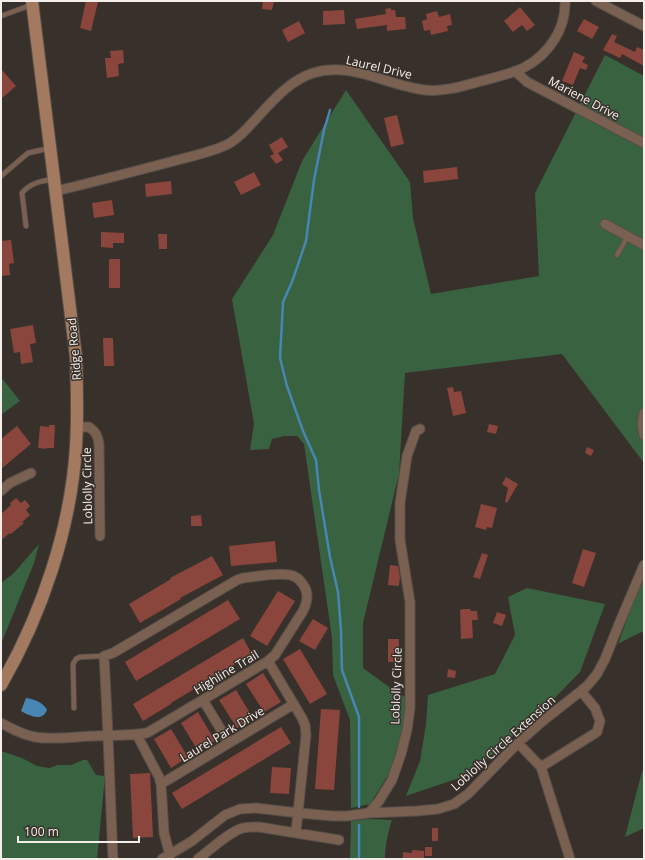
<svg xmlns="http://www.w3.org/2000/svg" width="645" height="860" viewBox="0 0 645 860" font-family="'Open Sans',sans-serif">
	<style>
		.green { fill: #386240 }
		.water { fill: #4886b3 }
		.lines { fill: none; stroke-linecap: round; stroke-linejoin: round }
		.stream { stroke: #4886b3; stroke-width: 2.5 }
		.building { fill: #8a463c }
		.lane-casing { stroke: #564e49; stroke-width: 6 }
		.street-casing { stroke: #564e49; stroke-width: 11 }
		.secondary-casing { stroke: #564e49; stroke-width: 14 }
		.lane { stroke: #7a6050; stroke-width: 4.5 }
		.street { stroke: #7a6050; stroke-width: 9 }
		.secondary { stroke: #a3795f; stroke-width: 12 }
		.labels { text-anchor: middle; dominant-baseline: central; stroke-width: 3; stroke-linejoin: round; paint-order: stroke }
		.street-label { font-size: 12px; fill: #f4eeea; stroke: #38302a }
	</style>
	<rect width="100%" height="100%" fill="#38302a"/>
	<!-- green -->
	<path class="green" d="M 605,55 L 644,76 L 644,463 L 562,354 L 405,373 L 399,474 L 363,623 L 363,668 L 396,692 L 407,698 L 404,725 L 390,772 L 370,804 L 351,808 L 350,720 L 333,675 L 332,638 L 304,444 L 297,436 L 284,436 L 272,439 L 269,449 L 250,450 L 254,424 L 232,299 L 273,235 L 302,161 L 346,90 L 410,182 L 413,218 L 431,294 L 539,276 L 535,193 Z
		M 1,377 L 20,401 L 1,415 Z
		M 39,544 L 34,563 L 1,644 L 1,583 L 13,574 Z
		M 644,572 L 644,631 L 631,637 L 618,644 Z
		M 527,588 L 605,604 L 580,672 L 546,707 L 494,753 L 462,777 L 406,796 L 420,761 L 426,724 L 428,695 L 495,674 L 515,635 L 508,597 Z
		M 1,751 L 22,758 L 37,766 L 49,768 L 58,765 L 71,765 L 83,760 L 87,760 L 96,775 L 105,776 L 97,859 L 1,859 Z
		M 644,767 L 644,828 L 625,837 L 641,775 Z
		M 367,819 L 392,820 C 388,832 385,846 385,859 L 350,859 L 351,821 Z"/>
	<!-- water -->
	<path class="water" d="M 26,698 C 34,699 43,702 47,710 C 42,722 30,716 21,711 Z"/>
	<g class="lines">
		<!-- stream -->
		<path class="stream" d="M 330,110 L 324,130 L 314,180 L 306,241 L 292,282 L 283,302 L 280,358 L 287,386 L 303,431 L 316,460 L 319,490 L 330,557 L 338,592 L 341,630 L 342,670 L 359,717 L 359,807
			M 359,825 L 359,859"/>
	</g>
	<!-- building -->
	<path class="building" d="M 86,1 L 98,2 L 91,31 L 80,28 Z
		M 263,1 L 274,1 L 272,10 L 262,9 Z
		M 520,7 L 535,25 L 527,31 L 522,25 L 513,32 L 504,21 Z
		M 391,8 L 391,10 L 395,10 L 396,17 L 405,17 L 406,29 L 387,31 L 387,25 L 357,29 L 355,19 L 386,14 L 385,9 Z
		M 344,10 L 345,24 L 323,25 L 323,11 Z
		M 437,11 L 439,17 L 450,14 L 452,25 L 447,26 L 448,31 L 431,35 L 430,30 L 424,31 L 422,21 L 427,19 L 426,14 Z
		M 584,19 L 599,27 L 592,39 L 577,31 Z
		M 299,21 L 305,33 L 288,42 L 282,30 Z
		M 612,34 L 617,36 L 614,42 L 635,52 L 637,47 L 644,50 L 644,66 L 622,54 L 620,58 L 603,50 Z
		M 123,50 L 124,63 L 118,64 L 119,76 L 107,78 L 105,58 L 111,58 L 110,51 Z
		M 574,52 L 585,57 L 582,62 L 588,65 L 586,70 L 580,68 L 573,85 L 562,81 Z
		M 1,69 L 16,86 L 1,99 Z
		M 397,115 L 404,144 L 391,147 L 384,118 Z
		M 282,137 L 288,147 L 278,153 L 283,160 L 276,164 L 270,156 L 274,154 L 269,145 Z
		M 457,167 L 458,179 L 424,183 L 423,171 Z
		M 254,172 L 261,185 L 241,195 L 234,182 Z
		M 171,181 L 172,194 L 146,197 L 145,184 Z
		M 112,200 L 114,215 L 94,218 L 92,203 Z
		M 101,232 L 124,233 L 124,243 L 113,243 L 113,248 L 101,247 Z
		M 158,234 L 167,234 L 167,249 L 159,249 Z
		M 11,240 L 14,263 L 9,264 L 10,275 L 1,276 L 1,241 Z
		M 109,259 L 120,259 L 120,288 L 109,288 Z
		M 33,325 L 36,343 L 30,344 L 33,362 L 21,364 L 20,352 L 14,353 L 10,329 Z
		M 103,338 L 113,338 L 114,366 L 104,366 Z
		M 453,387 L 454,392 L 461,391 L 466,413 L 453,416 L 447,388 Z
		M 489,424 L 498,426 L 496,434 L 487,432 Z
		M 49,425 L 55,425 L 54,448 L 46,448 L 46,449 L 38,448 L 40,426 L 49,427 Z
		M 17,426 L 31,444 L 1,469 L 1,439 Z
		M 587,447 L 594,450 L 591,456 L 585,453 Z
		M 506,477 L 518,484 L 507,503 L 505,502 L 508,488 L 502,484 Z
		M 16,498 L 21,503 L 25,500 L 30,506 L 26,510 L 30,515 L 22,522 L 24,523 L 11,534 L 10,533 L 1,540 L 1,514 L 11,505 L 10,503 Z
		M 481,504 L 497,508 L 492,528 L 487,527 L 486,530 L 475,527 Z
		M 201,515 L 202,526 L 191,526 L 191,516 Z
		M 275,541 L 277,562 L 231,566 L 229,546 Z
		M 583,549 L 596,553 L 584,587 L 572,583 Z
		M 482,553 L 488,555 L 480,579 L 473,577 Z
		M 212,556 L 223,575 L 180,598 L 181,599 L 140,623 L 129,604 L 171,579 L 170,578 Z
		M 390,565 L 398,566 L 400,577 L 399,586 L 388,585 Z
		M 278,591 L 295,601 L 267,646 L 250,636 Z
		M 228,600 L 240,619 L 136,681 L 125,662 Z
		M 463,609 L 470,609 L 471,611 L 477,611 L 478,620 L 472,620 L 473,638 L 461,639 L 460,610 Z
		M 497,612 L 506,615 L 502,626 L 493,623 Z
		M 313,619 L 328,628 L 315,650 L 299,641 Z
		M 243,638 L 252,654 L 171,703 L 171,704 L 143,721 L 133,704 Z
		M 388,639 L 399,639 L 399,662 L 388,662 Z
		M 300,649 L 327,694 L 310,704 L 283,659 Z
		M 448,669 L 456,671 L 455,678 L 447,677 Z
		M 263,673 L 281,702 L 264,712 L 246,684 Z
		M 236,690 L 253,718 L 237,728 L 219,700 Z
		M 321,709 L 340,710 L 334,790 L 315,789 Z
		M 198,712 L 215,741 L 198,751 L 181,723 Z
		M 281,727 L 291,743 L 182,809 L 172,793 Z
		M 171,729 L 188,757 L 171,768 L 154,739 Z
		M 272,767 L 291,768 L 289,794 L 270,793 Z
		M 150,773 L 153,837 L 133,838 L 130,774 Z
		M 432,828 L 438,828 L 438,841 L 432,841 Z
		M 425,847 L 432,847 L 432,856 L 425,856 Z
		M 412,850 L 424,851 L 424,859 L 403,859 L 403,852 L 412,853 Z"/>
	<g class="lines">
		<defs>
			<path id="lane" d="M 1,16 L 31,5
				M 1,176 L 28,153 L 50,148
				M 26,226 L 22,193 C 30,183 41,181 54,179
				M 617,255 L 628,236
				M 74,708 L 73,664 L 76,659 L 80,657 L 104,656"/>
			<path id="street" d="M 596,1 L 644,26
				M 515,71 L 527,82 L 644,143
				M 56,191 C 94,182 132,172 170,162 C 188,157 214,152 230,143 C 239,137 246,130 253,122 C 270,104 288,81 313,73 C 352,61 387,86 425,90 C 445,92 463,86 481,81 C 496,77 512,74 525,67 C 549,54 566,29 565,1
				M 605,224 L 644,245
				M 644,413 C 642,420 642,428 644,435
				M 77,427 L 89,427 C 96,432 98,436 99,444 L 100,536
				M 1,491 L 10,483 L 31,473
				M 268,661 L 302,718 L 305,725 L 306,735 L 296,832
				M 203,700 L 229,743
				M 1,723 C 12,729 23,735 35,737 C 53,740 73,737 91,736 C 110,735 129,736 147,733 L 268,661 L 275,655 L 303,611 C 307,603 309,594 304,586 C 301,581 296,576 290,575 C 278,572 255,577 243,578 L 237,580 L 113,653 L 104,656 C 108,723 110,791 113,859
				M 137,735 L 159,777 L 161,784 L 164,833 L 170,855
				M 518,743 L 541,767 L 570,859
				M 541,767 L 597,732 L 600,721 L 595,708 L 581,691
				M 161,784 L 294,704
				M 369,813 L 417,811 L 438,809 L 454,804 L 468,794 L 518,743 L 544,720 L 581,691 L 588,685 L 597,674 L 605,659 L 619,624 L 644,565
				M 162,859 L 192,841 L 225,815 L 240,809 L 256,808 L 299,813 L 332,816 L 347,816 L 369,813 L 379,801 L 392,780 L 401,754 L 407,730 L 410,708 L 410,602 L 400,540 L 400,503 L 407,456 L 416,431 L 420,429
				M 198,859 C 209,851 230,831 243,828 C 248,827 254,827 259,827 L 339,840"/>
			<path id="secondary" d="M 1,685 C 42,614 71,528 76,446 C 78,416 77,387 76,357 L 32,1"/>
		</defs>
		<!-- lane casing -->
		<use href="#lane" class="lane-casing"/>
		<!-- street casing -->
		<use href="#street" class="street-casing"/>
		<!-- secondary casing -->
		<use href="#secondary" class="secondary-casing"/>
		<!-- lane -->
		<use href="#lane" class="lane"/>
		<!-- street -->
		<use href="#street" class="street"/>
		<!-- secondary -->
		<use href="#secondary" class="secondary"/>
	</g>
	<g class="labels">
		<!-- street labels -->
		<g class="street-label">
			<text transform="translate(379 67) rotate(13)">Laurel Drive</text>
			<text transform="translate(584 98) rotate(28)">Mariene Drive</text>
			<text transform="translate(74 349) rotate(-95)">Ridge Road</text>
			<text transform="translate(87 486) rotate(-91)">Loblolly Circle</text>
			<text transform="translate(226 672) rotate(-31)">Highline Trail</text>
			<text transform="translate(396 686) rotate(-88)">Loblolly Circle</text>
			<text transform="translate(222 734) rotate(-31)">Laurel Park Drive</text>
			<text transform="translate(503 743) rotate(-42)">Loblolly Circle Extension</text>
		</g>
	</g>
	<!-- border -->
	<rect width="645" height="860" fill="none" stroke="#f4eeea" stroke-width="4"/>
	<!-- scale -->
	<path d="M18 836v6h121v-6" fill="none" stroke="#f4eeea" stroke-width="2"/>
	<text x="24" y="836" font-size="12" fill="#f4eeea" stroke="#38302a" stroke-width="3" paint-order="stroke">100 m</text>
</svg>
